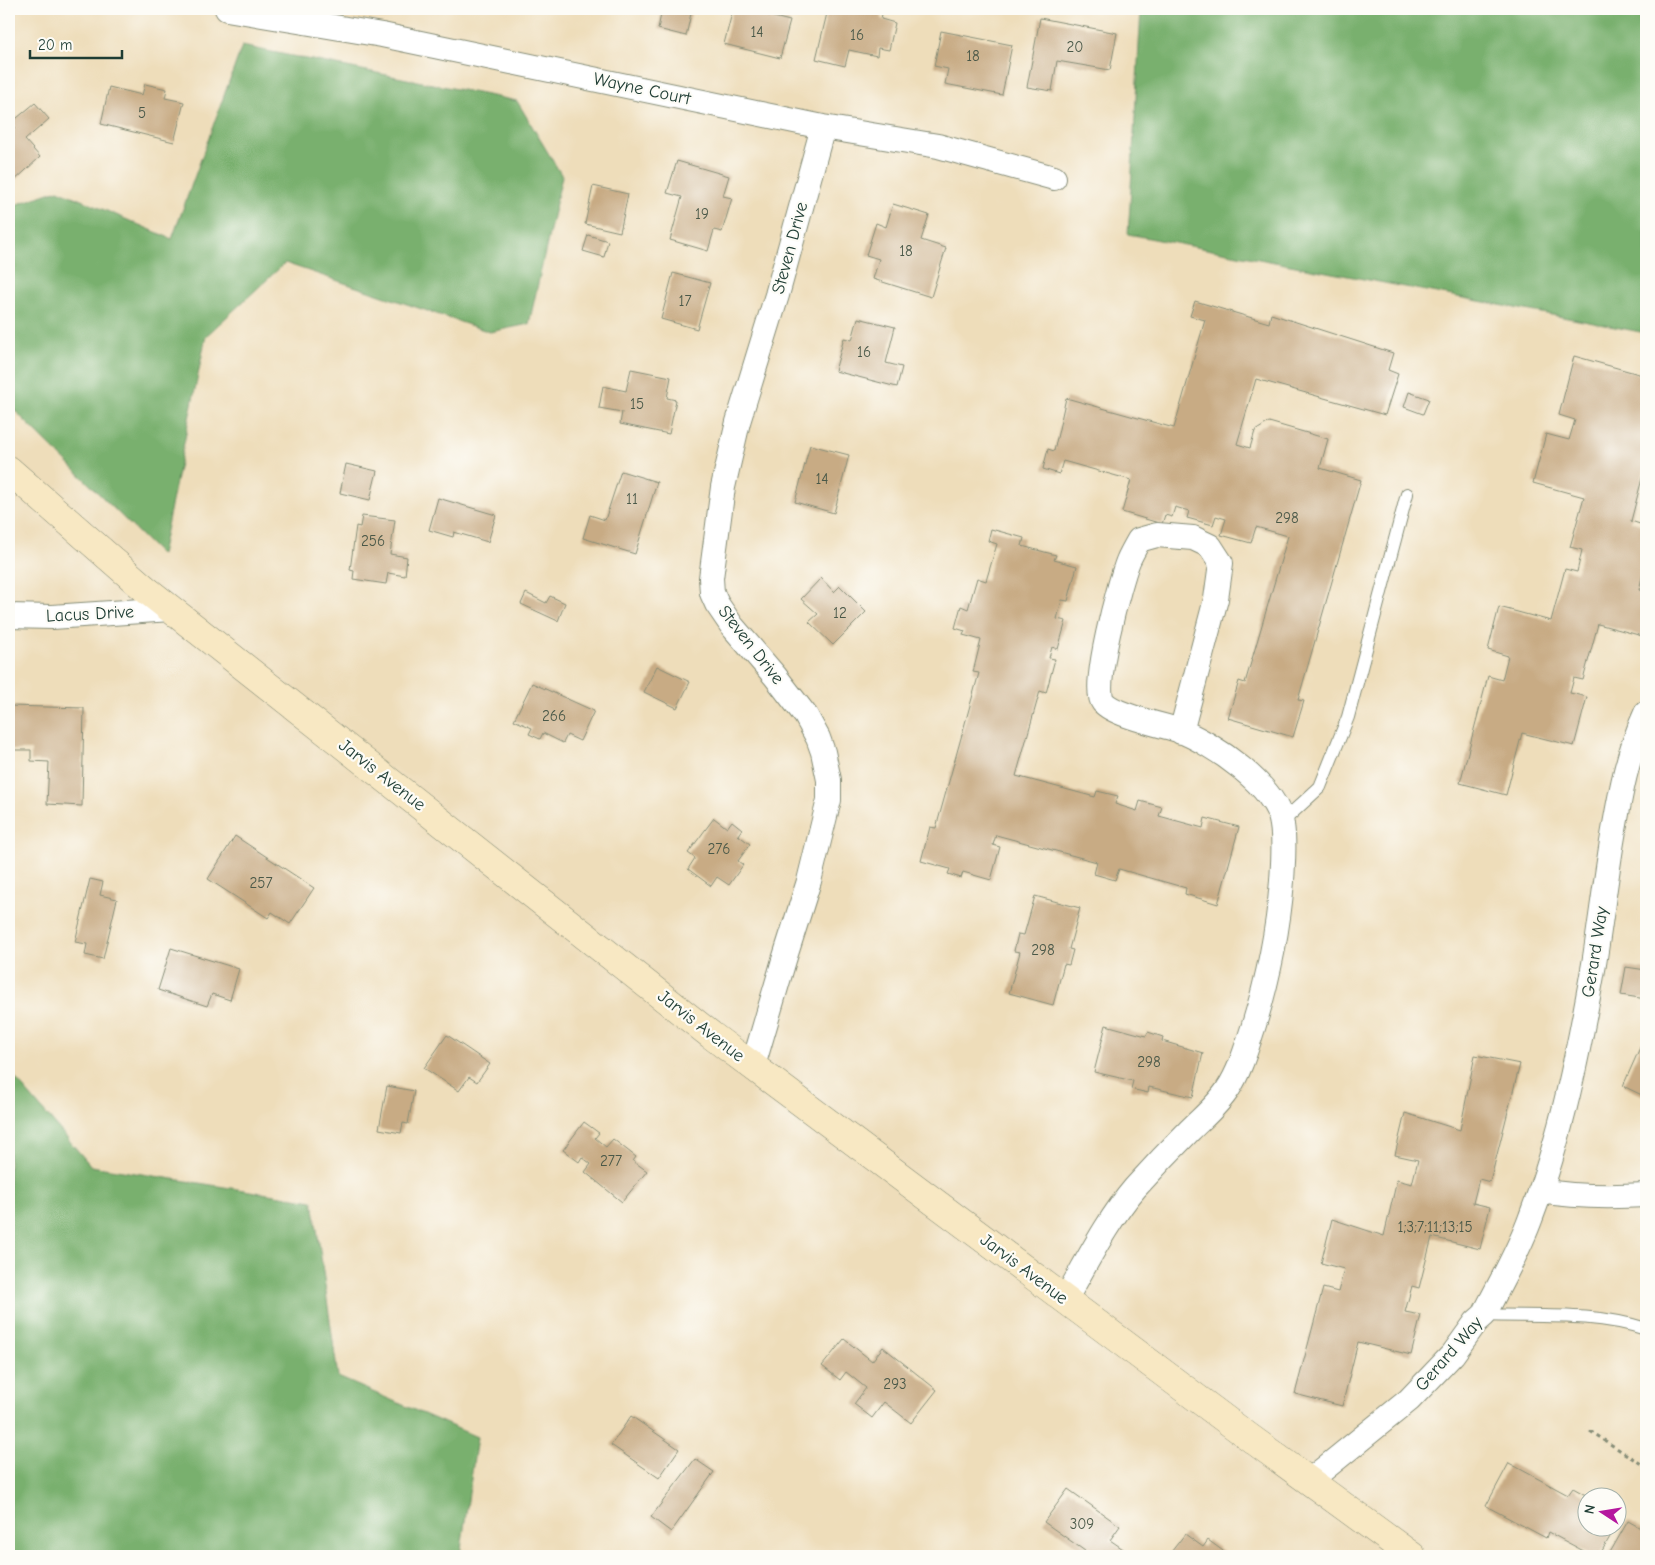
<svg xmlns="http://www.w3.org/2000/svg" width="1655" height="1565" viewBox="0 0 1655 1565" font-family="'Comic Neue',sans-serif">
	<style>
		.forest { fill: #79b06e; stroke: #4c7651 }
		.building { fill: #c8ab84 }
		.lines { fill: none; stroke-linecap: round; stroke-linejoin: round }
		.lane-casing { stroke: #868d77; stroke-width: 14 }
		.street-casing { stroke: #868d77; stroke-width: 26 }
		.secondary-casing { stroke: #868d77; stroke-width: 29 }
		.path { stroke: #868d77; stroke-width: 3; stroke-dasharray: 4 4; stroke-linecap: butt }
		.lane { stroke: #fff; stroke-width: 12 }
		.street { stroke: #fff; stroke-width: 24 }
		.secondary { stroke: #f8e8c3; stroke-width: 28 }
		.labels { text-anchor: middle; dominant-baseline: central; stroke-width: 4.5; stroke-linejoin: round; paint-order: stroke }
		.number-label { font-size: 15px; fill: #495848 }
		.street-label { font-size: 18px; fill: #1f3d34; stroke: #fdfcf7 }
	</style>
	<rect width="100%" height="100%" fill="#fdfcf7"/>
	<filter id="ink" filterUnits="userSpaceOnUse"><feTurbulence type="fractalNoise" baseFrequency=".02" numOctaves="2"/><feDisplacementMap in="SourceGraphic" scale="10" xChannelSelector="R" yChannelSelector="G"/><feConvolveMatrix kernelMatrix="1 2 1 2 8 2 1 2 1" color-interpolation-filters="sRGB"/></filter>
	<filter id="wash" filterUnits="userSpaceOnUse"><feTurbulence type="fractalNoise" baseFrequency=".0096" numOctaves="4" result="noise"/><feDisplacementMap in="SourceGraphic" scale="20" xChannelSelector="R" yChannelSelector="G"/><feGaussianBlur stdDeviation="1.12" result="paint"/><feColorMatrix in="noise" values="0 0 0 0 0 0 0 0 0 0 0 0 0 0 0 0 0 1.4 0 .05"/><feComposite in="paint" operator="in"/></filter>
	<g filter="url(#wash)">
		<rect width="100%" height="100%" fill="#eeddba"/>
		<!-- forest -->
		<path class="forest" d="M 1141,9 L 1646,9 L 1646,333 L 1128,234 L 1130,205 Z
			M 242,46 L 517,101 L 562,176 L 529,324 L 490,332 L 285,263 L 206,336 L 161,555 L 9,405 L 9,207 L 58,190 L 172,239 Z
			M 9,1071 L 91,1166 L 313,1201 L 338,1377 L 477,1437 L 460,1556 L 9,1556 Z"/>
		<g id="blocks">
			<!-- building -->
			<path class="building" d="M 642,9 L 692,9 L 686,36 L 658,29 L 661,14 Z
				M 733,9 L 742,9 L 790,21 L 780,58 L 724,44 Z
				M 828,9 L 842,9 L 854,11 L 854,9 L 883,9 L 881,19 L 895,23 L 889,50 L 878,48 L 877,56 L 849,50 L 845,66 L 816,59 Z
				M 1040,18 L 1117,33 L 1110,70 L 1057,61 L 1052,91 L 1027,87 Z
				M 941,31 L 1012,45 L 1002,95 L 945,84 L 948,69 L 934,66 Z
				M 145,84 L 167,89 L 165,98 L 184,102 L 174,142 L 101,124 L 109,87 L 142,95 Z
				M 35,103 L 49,119 L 25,140 L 40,157 L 12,183 L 9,179 L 9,133 L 15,127 L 11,123 Z
				M 677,161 L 729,176 L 723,196 L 732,198 L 722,232 L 714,230 L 708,251 L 670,240 L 682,197 L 667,193 Z
				M 593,186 L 628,194 L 620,232 L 585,224 Z
				M 893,204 L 929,215 L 921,240 L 946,248 L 931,297 L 873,279 L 879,259 L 866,255 L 876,223 L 886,227 Z
				M 588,235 L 608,241 L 604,257 L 583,251 Z
				M 673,273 L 710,283 L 697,329 L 661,319 Z
				M 1195,301 L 1269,323 L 1271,314 L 1393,353 L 1388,370 L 1398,374 L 1385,415 L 1256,379 L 1237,444 L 1250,448 L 1255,431 L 1269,422 L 1328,439 L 1320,468 L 1361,480 L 1298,700 L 1304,701 L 1293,737 L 1228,718 L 1239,681 L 1245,683 L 1288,536 L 1256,527 L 1251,543 L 1221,535 L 1226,519 L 1216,516 L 1213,525 L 1187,518 L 1189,511 L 1175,507 L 1172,517 L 1165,515 L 1162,524 L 1122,512 L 1131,480 L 1063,461 L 1059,474 L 1043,469 L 1048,449 L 1054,451 L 1066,398 L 1174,428 L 1205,320 L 1190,316 Z
				M 858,318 L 895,327 L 886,363 L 902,367 L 897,387 L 835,371 L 844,338 L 852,340 Z
				M 1574,356 L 1646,376 L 1646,463 L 1631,521 L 1646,526 L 1646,569 L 1644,569 L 1639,590 L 1646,592 L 1646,637 L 1598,624 L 1583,680 L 1574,678 L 1570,693 L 1587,697 L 1574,746 L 1522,733 L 1506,795 L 1460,783 L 1488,676 L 1502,680 L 1508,656 L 1488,650 L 1499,607 L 1551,621 L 1565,569 L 1577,572 L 1582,550 L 1570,547 L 1584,497 L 1533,483 L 1546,434 L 1569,440 L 1575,420 L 1559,415 Z
				M 631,369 L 671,377 L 667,398 L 676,400 L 669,434 L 620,424 L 622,412 L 599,408 L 603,386 L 626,391 Z
				M 1409,392 L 1429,399 L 1423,414 L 1404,407 Z
				M 810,445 L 849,455 L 834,513 L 795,502 Z
				M 346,464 L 377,471 L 370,500 L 340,493 Z
				M 621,471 L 657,482 L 635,554 L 583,538 L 590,515 L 605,520 Z
				M 438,498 L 496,515 L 488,542 L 454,532 L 453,537 L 429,530 Z
				M 362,516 L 395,520 L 390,554 L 407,557 L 405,576 L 388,573 L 386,584 L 353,579 L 354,571 L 350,570 L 356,526 L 360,527 Z
				M 991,529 L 1024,538 L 1022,546 L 1056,555 L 1054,560 L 1077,566 L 1068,601 L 1062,600 L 1057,619 L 1066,621 L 1058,649 L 1052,647 L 1049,658 L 1055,659 L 1046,693 L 1040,691 L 1016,776 L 1095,797 L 1097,791 L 1118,796 L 1115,804 L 1137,811 L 1140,801 L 1162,807 L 1159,816 L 1203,828 L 1205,818 L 1239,827 L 1218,904 L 1185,894 L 1186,888 L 1119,869 L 1115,880 L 1094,874 L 1097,862 L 996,835 L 993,845 L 1000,847 L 991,880 L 963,872 L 961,878 L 948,874 L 950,869 L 921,861 L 930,827 L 936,828 L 979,673 L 973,672 L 981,640 L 963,635 L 965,631 L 955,628 L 961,606 L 968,609 L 977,578 L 986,581 L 997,544 L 988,541 Z
				M 821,578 L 834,592 L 840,586 L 866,612 L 833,645 L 809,622 L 818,614 L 801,599 Z
				M 526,593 L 546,603 L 550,596 L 565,603 L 558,621 L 521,604 Z
				M 657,666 L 690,682 L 677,708 L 644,692 Z
				M 532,683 L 594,711 L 580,741 L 567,735 L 563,743 L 543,733 L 540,739 L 529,734 L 532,728 L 514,720 Z
				M 9,706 L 84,708 L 82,806 L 47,804 L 49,762 L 31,761 L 31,750 L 9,750 Z
				M 714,818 L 727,828 L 732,821 L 742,829 L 738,835 L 750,844 L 738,861 L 743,865 L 729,885 L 717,877 L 711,886 L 688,869 L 695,858 L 688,853 Z
				M 235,836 L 314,888 L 290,924 L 272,912 L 268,918 L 208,879 Z
				M 90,879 L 103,882 L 100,895 L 117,899 L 103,959 L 85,955 L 87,944 L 75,942 Z
				M 1035,896 L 1080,908 L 1069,949 L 1073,950 L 1069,965 L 1064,964 L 1053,1005 L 1009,993 L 1020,952 L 1014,951 L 1018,934 L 1024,935 Z
				M 171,948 L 239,969 L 230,1000 L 212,994 L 207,1006 L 158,990 Z
				M 1626,967 L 1646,970 L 1646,999 L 1621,995 Z
				M 1106,1025 L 1146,1036 L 1148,1032 L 1163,1037 L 1162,1041 L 1203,1053 L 1193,1097 L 1149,1087 L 1148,1093 L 1131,1089 L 1133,1081 L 1094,1072 Z
				M 1646,1034 L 1646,1097 L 1623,1086 Z
				M 447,1035 L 490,1064 L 477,1082 L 469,1077 L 459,1091 L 424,1068 Z
				M 1475,1055 L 1520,1064 L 1490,1182 L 1479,1179 L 1473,1203 L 1490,1207 L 1480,1249 L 1432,1237 L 1419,1288 L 1412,1286 L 1405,1312 L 1421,1315 L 1411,1355 L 1358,1342 L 1342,1406 L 1295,1394 L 1323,1288 L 1338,1292 L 1344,1269 L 1321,1263 L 1332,1219 L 1384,1236 L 1397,1180 L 1412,1184 L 1418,1160 L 1395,1155 L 1405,1113 L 1460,1130 Z
				M 387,1086 L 414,1091 L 408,1124 L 403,1123 L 401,1133 L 379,1129 Z
				M 584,1122 L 599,1133 L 595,1138 L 606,1147 L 613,1139 L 636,1157 L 633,1161 L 647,1171 L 622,1202 L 585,1172 L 591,1164 L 582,1157 L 579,1162 L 563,1150 Z
				M 844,1339 L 872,1361 L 883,1347 L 937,1390 L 911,1423 L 884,1402 L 872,1418 L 854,1404 L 866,1388 L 846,1372 L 840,1380 L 822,1366 Z
				M 631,1416 L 679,1449 L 659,1478 L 611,1445 Z
				M 695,1459 L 714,1472 L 671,1532 L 651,1517 Z
				M 1509,1463 L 1568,1495 L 1573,1488 L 1591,1498 L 1588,1498 L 1588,1528 L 1615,1528 L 1599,1556 L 1593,1556 L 1548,1532 L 1546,1538 L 1486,1506 Z
				M 1068,1489 L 1120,1526 L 1110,1540 L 1126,1551 L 1122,1556 L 1092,1556 L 1044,1522 Z
				M 1628,1521 L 1646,1531 L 1646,1556 L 1608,1556 Z
				M 1185,1534 L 1203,1547 L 1208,1540 L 1230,1556 L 1168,1556 Z"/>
		</g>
	</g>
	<g filter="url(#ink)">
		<use href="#blocks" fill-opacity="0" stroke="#868d77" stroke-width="1"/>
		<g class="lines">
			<defs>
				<path id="lane" d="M 1282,822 L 1320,787 L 1348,717 L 1407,494
					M 1484,1315 C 1538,1317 1594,1312 1646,1329"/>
				<path id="street" d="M 227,9 L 382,35 L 823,127 L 938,146 L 1054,178
					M 9,616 L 52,617 L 171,609
					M 753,1066 L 784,960 L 809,881 L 829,800 L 829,780 L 823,752 L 818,738 L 806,716 L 775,676 L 732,626 L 717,604 L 712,593 L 711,578 L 723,487 L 738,422 L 777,295 L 823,127
					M 1540,1191 C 1575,1197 1611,1197 1646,1195
					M 1065,1300 C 1087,1262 1107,1221 1135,1188 C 1153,1168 1171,1149 1190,1130 C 1203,1117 1218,1105 1228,1089 C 1240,1071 1246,1049 1253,1028 C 1268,980 1278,931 1282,881 C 1283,863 1285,843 1282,825 C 1278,787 1211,742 1178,730 C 1161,725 1114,715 1103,702 C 1091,688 1120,581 1128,561 C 1131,554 1135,547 1139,540 L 1157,535 L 1193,538 L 1210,546 L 1221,563 L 1216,599 L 1181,732
					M 1309,1481 L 1409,1400 L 1453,1354 L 1476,1322 L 1484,1315 C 1500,1283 1519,1251 1531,1217 C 1562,1136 1579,1049 1594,964 C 1600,925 1605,886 1611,848 C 1619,801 1626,756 1646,713"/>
				<path id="secondary" d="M 9,470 L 144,588 L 711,1035 L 1249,1437 L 1412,1556"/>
			</defs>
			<!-- lane casing -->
			<use href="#lane" class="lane-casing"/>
			<!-- street casing -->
			<use href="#street" class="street-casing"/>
			<!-- secondary casing -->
			<use href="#secondary" class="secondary-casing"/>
			<!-- path -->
			<path class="path" d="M 1590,1431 L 1646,1467"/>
			<!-- lane -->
			<use href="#lane" class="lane"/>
			<!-- street -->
			<use href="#street" class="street"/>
			<!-- secondary -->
			<use href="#secondary" class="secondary"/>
		</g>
	</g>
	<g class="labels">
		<!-- number labels -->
		<g class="number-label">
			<text x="757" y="32">14</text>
			<text x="857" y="35">16</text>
			<text x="1075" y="47">20</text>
			<text x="973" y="56">18</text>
			<text x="142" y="113">5</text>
			<text x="702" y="214">19</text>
			<text x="906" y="251">18</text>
			<text x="685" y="301">17</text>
			<text x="864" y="352">16</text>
			<text x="637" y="404">15</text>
			<text x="822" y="479">14</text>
			<text x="632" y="499">11</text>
			<text x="1287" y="518">298</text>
			<text x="373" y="541">256</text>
			<text x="840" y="613">12</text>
			<text x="554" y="716">266</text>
			<text x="719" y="849">276</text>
			<text x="261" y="883">257</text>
			<text x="1043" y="950">298</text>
			<text x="1149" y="1062">298</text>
			<text x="611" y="1161">277</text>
			<text x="1435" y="1227">1;3;7;11;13;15</text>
			<text x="895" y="1384">293</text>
			<text x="1082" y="1524">309</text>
		</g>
		<!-- street labels -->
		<g class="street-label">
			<text transform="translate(642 89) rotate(12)">Wayne Court</text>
			<text transform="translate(790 248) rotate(-75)">Steven Drive</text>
			<text transform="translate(90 614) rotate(-3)">Lacus Drive</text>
			<text transform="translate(751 645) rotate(52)">Steven Drive</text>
			<text transform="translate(382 775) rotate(38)">Jarvis Avenue</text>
			<text transform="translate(1595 952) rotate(-81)">Gerard Way</text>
			<text transform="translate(701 1026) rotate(38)">Jarvis Avenue</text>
			<text transform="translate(1024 1269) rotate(37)">Jarvis Avenue</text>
			<text transform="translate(1449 1354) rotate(-49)">Gerard Way</text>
		</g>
	</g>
	<!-- margin -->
	<rect width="1655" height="1565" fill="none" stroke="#fdfcf7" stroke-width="30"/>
	<!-- north arrow -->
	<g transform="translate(1602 1512) rotate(282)"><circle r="24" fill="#fdfcf7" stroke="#a4b0a9"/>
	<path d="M0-4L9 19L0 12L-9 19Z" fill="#b5179e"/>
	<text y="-8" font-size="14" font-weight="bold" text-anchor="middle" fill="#1f3d34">N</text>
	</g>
	<!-- scale -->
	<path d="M30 50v8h92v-8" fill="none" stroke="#1f3d34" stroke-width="2.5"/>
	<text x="38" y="50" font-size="15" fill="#1f3d34" stroke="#fdfcf7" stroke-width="4" paint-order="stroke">20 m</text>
</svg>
